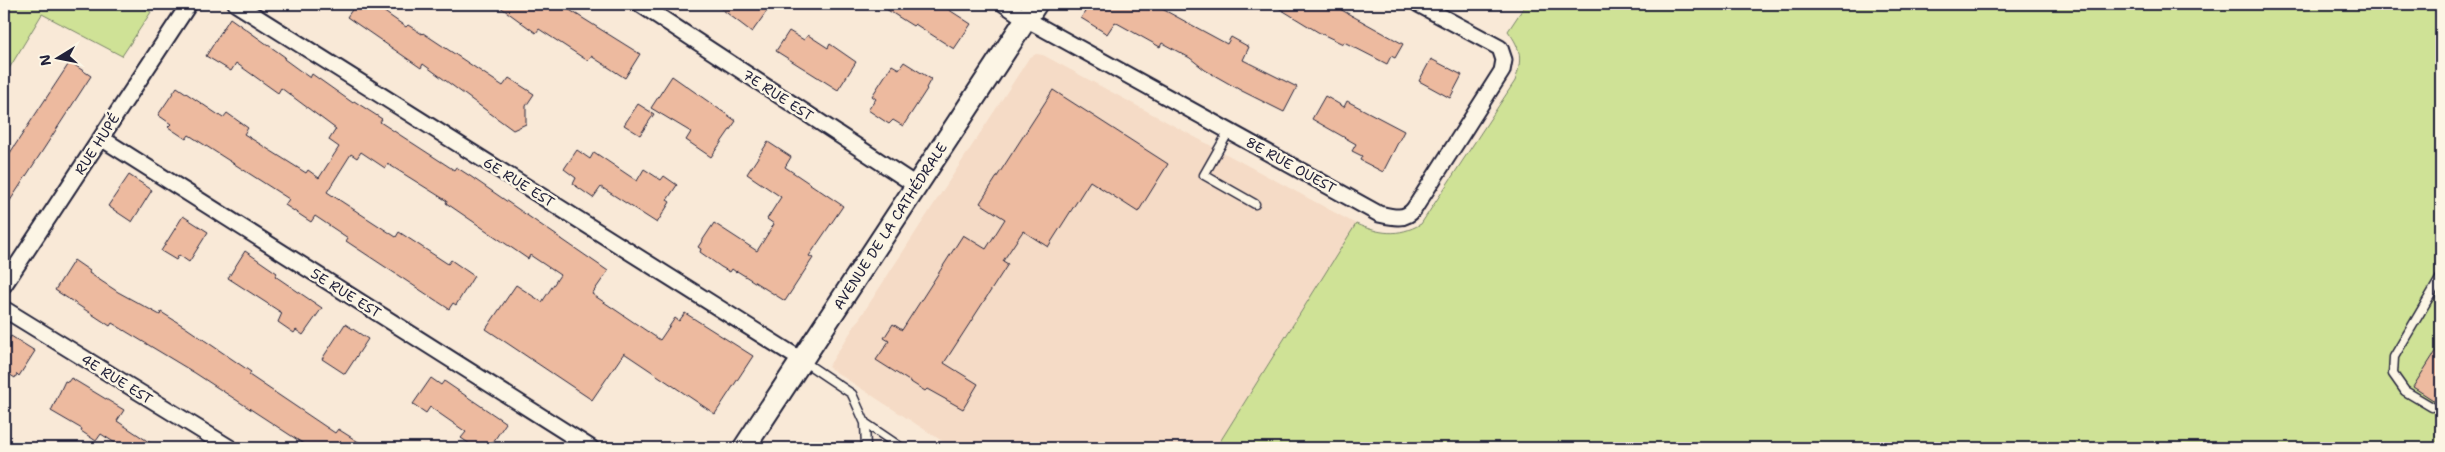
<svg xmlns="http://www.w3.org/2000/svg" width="2445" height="452" viewBox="0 0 2445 452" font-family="'Shantell Sans',sans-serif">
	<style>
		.built { fill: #f5dbc6 }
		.green { fill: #cfe296; stroke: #788268 }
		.building { fill: #edba9f; stroke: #22223b }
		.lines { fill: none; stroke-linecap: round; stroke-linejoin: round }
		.lane-casing { stroke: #22223b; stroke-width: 11 }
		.street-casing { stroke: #22223b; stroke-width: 19 }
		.secondary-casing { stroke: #22223b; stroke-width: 25 }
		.lane { stroke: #fcf5e5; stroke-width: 8 }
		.street { stroke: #fcf5e5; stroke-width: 15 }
		.secondary { stroke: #fcf5e5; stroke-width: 21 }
		.labels { text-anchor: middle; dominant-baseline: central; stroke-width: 5; stroke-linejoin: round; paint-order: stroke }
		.street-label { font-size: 14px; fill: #22223b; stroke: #fcf5e5 }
	</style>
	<rect width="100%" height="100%" fill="#f9e9d7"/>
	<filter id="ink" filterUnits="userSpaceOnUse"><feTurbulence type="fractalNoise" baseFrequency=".02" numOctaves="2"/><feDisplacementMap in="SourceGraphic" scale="10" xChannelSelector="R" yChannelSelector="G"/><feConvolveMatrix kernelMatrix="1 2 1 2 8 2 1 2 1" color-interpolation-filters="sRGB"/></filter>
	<g filter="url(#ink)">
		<!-- built -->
		<path class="built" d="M 1036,54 L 1043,55 L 1356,224 L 1216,448 L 953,448 L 828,367 L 1029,58 Z"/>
		<!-- green -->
		<path class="green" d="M 4,4 L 136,4 L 151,12 L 122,56 L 42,14 L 4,77 Z
			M 1526,4 L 2441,4 L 2441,448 L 1216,448 L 1356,224 C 1380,234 1398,237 1421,224 L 1515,81 C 1522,60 1522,50 1508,31 Z"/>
		<!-- building -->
		<path class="building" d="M 356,4 L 373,4 L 406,27 L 408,25 L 422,34 L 423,33 L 503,86 L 509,78 L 534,94 L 526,106 L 526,124 L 513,130 L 423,64 L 421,68 L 347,17 Z
			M 496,4 L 560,4 L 640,54 L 625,78 L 591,56 L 588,61 L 539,29 L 536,33 Z
			M 715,4 L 772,4 L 752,32 Z
			M 878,4 L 940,4 L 971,24 L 954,49 L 915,24 L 913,26 Z
			M 1090,4 L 1153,4 L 1227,44 L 1231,37 L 1249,47 L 1243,60 L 1297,87 L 1284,112 L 1242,91 L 1205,70 L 1190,58 L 1162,43 L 1160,47 L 1115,22 L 1107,34 L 1081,18 Z
			M 1272,4 L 1341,4 L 1338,8 L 1403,44 L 1395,58 L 1391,56 L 1387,64 L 1344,42 L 1343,44 L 1318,32 Z
			M 230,18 L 285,57 L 284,59 L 310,78 L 312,74 L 353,103 L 354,101 L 382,119 L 380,122 L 454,170 L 456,167 L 470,176 L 608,271 L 592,294 L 660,340 L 675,318 L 679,321 L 685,313 L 753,356 L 715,414 L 624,353 L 592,400 L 486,329 L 516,285 L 542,302 L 560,275 L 530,255 L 528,259 L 446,203 L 447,201 L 388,164 L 385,168 L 361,152 L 357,158 L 351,154 L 327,192 L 396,237 L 399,232 L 448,264 L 451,260 L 474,276 L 456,305 L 453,303 L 449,309 L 346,241 L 348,238 L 315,216 L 311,222 L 285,205 L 289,199 L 189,135 L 186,139 L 168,127 L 171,124 L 158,115 L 177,87 L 223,118 L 227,113 L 248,128 L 244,134 L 306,173 L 308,170 L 319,178 L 339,147 L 329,140 L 336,129 L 281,88 L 278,93 L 236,63 L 231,71 L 206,56 Z
			M 789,31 L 804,40 L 808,35 L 828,48 L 830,44 L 856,62 L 838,90 L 776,51 Z
			M 1431,59 L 1462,75 L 1450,98 L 1419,81 Z
			M 70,62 L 91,76 L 4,210 L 4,162 Z
			M 904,62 L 931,79 L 926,88 L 927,89 L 903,126 L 893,120 L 889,124 L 868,110 L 876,99 L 872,96 L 892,65 L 899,69 Z
			M 672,76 L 736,121 L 711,157 L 686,140 L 691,132 L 651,108 Z
			M 1053,90 L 1168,164 L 1138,212 L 1090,181 L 1048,247 L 1023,231 L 1003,261 L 1008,264 L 944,363 L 978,384 L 963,409 L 927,389 L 925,391 L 876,360 L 889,341 L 884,338 L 893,324 L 902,330 L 963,235 L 986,249 L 1005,219 L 980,203 Z
			M 1325,96 L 1344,107 L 1347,101 L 1404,131 L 1383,172 L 1360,160 L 1362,156 L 1352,151 L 1356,144 L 1312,119 Z
			M 638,104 L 654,114 L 640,135 L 624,125 Z
			M 768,142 L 791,157 L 785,167 L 843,206 L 809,256 L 813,258 L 785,301 L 737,271 L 736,272 L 732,269 L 730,272 L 721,267 L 700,252 L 701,249 L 698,247 L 714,223 L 757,251 L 774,224 L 767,219 L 781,197 L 747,174 Z
			M 577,150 L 590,159 L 594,152 L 637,181 L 644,169 L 661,180 L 664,176 L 677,185 L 667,200 L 670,202 L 657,223 L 601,187 L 593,198 L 573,184 L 576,178 L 564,169 Z
			M 129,175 L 152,190 L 132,222 L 108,206 Z
			M 183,216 L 208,232 L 189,262 L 179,255 L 176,260 L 161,251 Z
			M 245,251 L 277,273 L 275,276 L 322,308 L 303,335 L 296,330 L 294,333 L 278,322 L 282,313 L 228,278 Z
			M 74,260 L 90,271 L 89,273 L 118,292 L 160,315 L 161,312 L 185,327 L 251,372 L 249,375 L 335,433 L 338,429 L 368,448 L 310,448 L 195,373 L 112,323 L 110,326 L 55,290 Z
			M 345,324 L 368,339 L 345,374 L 322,359 Z
			M 11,336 L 35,351 L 19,376 L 17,374 L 15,378 L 4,371 L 4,348 Z
			M 2441,343 L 2441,405 L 2413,387 Z
			M 71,378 L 124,410 L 117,421 L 158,448 L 123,448 L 101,434 L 96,441 L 81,431 L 82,429 L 51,411 L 65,381 L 68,382 Z
			M 431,378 L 441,385 L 444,381 L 506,423 L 489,448 L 476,448 L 461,438 L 466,432 L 430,407 L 426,413 L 413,404 Z"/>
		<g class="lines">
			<defs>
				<path id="lane" d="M 1229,131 L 1204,175 L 1255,204
					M 803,361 L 852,394 L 865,423 L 866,448
					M 2432,407 L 2405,391 L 2393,374 L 2394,357 L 2441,277
					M 865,423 L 902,448"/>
				<path id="street" d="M 236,4 L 803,361
					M 640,4 L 917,186
					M 1004,4 L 1026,19 L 1379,214 C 1392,217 1405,221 1414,209 L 1502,71 L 1504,60 L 1500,48 L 1418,4
					M 101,138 L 591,448
					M 4,285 L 189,4
					M 4,309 L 230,448"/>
				<path id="secondary" d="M 744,448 L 1036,4"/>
			</defs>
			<!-- lane casing -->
			<use href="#lane" class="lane-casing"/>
			<!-- street casing -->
			<use href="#street" class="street-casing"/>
			<!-- secondary casing -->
			<use href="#secondary" class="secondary-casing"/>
			<!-- lane -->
			<use href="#lane" class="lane"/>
			<!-- street -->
			<use href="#street" class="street"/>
			<!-- secondary -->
			<use href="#secondary" class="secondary"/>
		</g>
	</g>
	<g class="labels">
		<!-- street labels -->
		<g class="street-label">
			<text transform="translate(778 95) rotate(33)">7E RUE EST</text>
			<text transform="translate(97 144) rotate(-57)">RUE HUPÉ</text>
			<text transform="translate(1291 165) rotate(29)">8E RUE OUEST</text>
			<text transform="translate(519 182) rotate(32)">6E RUE EST</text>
			<text transform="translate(890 226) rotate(-57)">AVENUE DE LA CATHÉDRALE</text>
			<text transform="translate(346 293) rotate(32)">5E RUE EST</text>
			<text transform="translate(117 379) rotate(32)">4E RUE EST</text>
		</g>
	</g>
	<!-- margin -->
	<rect width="2445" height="452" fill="none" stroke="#fcf5e5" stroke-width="20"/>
	<rect x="10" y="10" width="2425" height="432" fill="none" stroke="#22223b" stroke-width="2" filter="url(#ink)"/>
	<!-- north arrow -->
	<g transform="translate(58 58) rotate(260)" stroke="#fcf5e5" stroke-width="4" paint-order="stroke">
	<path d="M0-4L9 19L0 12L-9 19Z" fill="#22223b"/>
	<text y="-8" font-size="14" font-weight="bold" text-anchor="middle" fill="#22223b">N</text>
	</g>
</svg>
